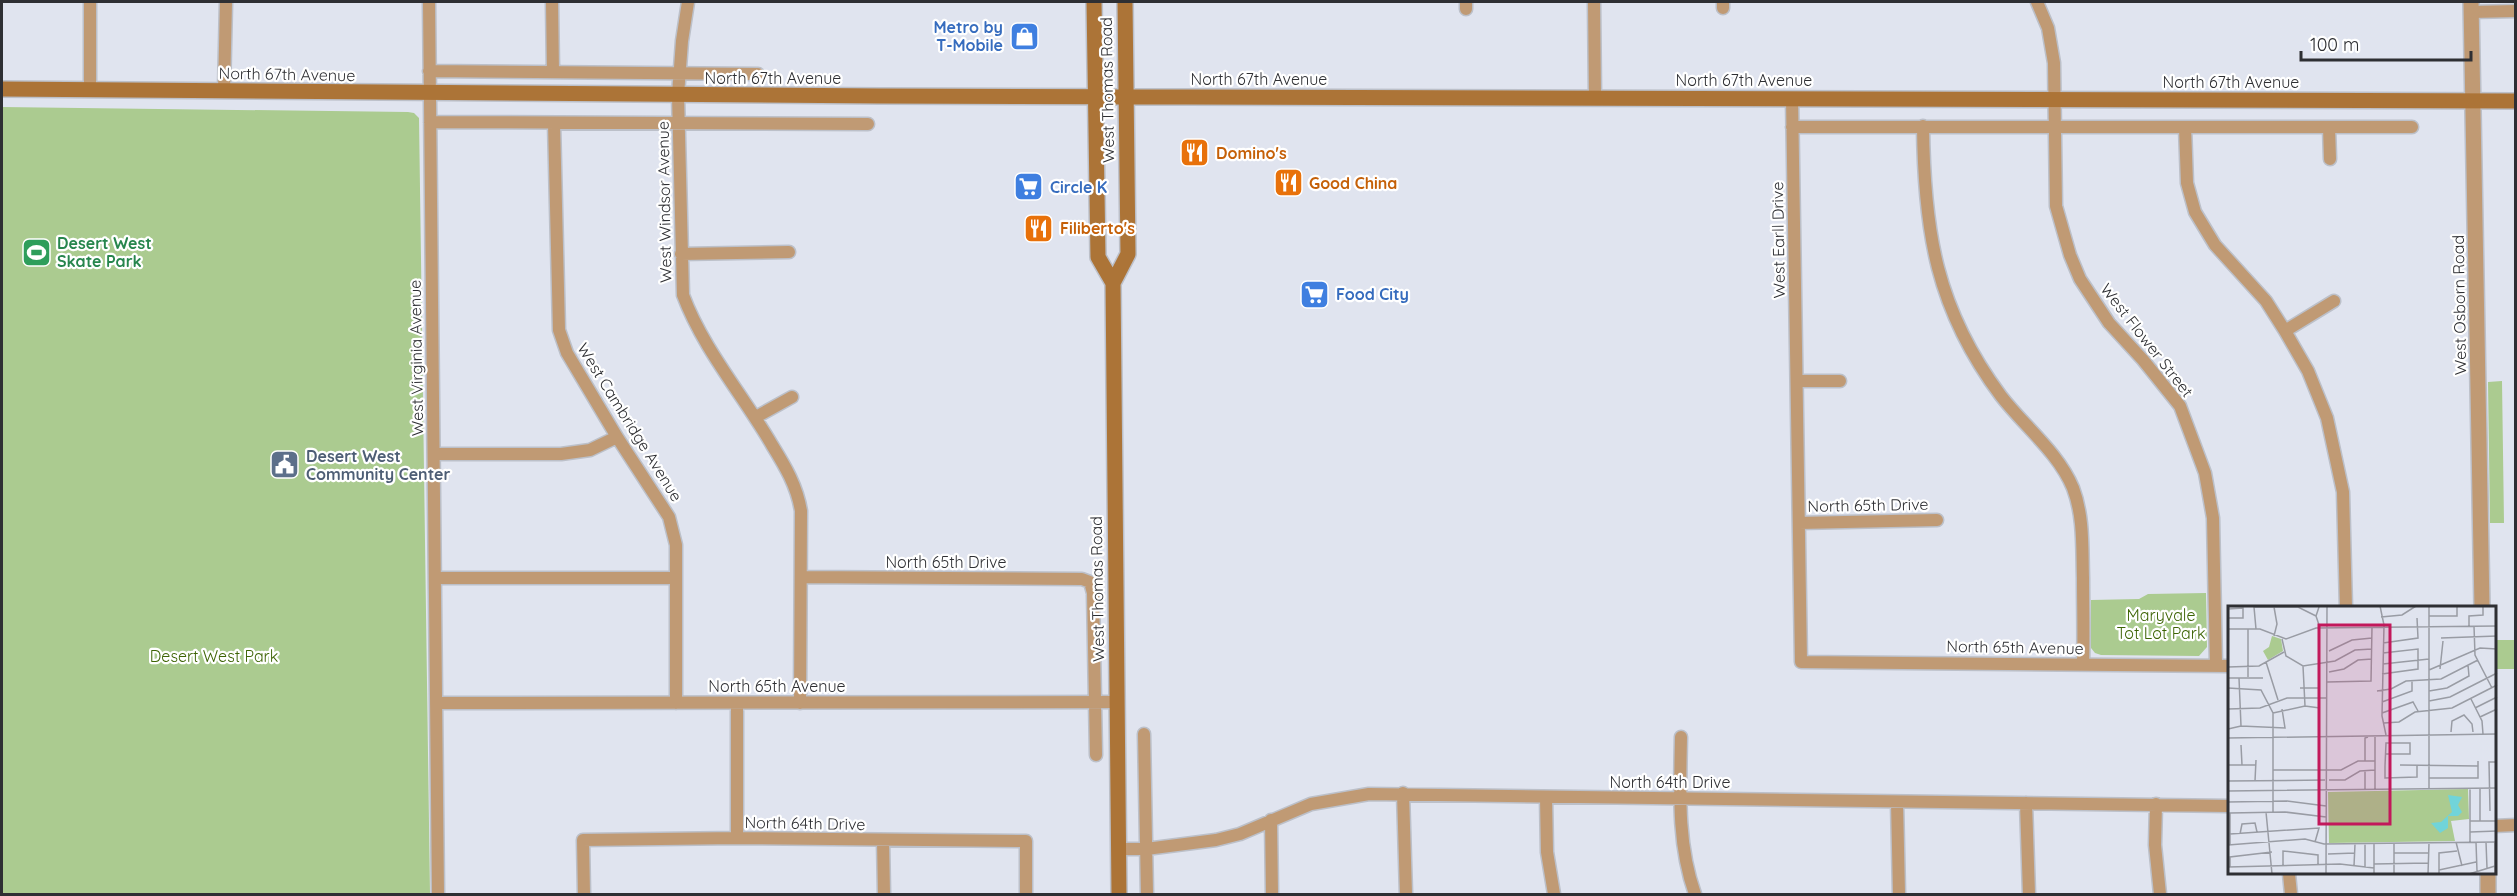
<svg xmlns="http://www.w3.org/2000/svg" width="2517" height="896" viewBox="0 0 2517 896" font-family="Quicksand,sans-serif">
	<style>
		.green { fill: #abcb90 }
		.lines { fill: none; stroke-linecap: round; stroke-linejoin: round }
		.minor-casing { stroke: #bcc0c9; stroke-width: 15 }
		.tertiary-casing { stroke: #bcc0c9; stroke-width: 18 }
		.secondary-casing { stroke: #bcc0c9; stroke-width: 18 }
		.minor { stroke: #c09a74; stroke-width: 12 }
		.tertiary { stroke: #c09a74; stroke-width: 15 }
		.secondary { stroke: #ac7437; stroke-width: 15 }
		.labels { text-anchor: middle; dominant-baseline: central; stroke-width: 4.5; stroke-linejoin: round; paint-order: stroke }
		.shop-label { font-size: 16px; font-weight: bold; fill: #366cbe; stroke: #fff; text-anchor: start }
		.street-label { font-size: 16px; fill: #2e2f33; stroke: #fff }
		.food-label { font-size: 16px; font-weight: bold; fill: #c56008; stroke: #fff; text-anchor: start }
		.leisure-label { font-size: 16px; font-weight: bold; fill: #27864d; stroke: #fff; text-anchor: start }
		.service-label { font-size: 16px; font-weight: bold; fill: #4e5e75; stroke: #fff; text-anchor: start }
		.park-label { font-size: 16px; fill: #3d6404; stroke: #fff }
		.inset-road { fill: none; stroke: #999ca4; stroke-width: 1.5 }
		.view { fill: #c2185b; fill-opacity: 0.15; stroke: #c2185b; stroke-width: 3 }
		.inset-edge { fill: none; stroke: #2e2f33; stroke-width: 3 }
	</style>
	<rect width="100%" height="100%" fill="#e0e4ef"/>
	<!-- green -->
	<path class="green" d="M 2,107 L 408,112 L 414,113 L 419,118 L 430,894 L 2,894 Z
		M 2502,381 L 2504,523 L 2490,523 L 2488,382 Z
		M 2206,593 L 2207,647 L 2199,656 L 2101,655 L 2095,653 L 2091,648 L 2091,600 L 2139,599 L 2148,594 Z
		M 2497,640 L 2515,640 L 2515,669 L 2497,669 Z"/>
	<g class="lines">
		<defs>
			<path id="minor" d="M 429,2 L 438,894
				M 552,2 L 553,72
				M 688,2 L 682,41 L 678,95 L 683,295 C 703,349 743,395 772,445 C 785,466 797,486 801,511 L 800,703
				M 1466,2 L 1466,9
				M 1594,2 L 1595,98
				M 1723,2 L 1723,8
				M 2037,2 L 2048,28 L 2054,63 L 2056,206 L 2070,255 L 2080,279 L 2109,323 L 2143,360 L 2180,406 L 2205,473 L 2213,518 L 2216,666
				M 2471,12 L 2516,11
				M 429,71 L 758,74
				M 90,89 L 90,2
				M 224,91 L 226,2
				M 1792,98 L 1801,662 L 2229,666
				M 430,122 L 868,124
				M 554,123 L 559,330 L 567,353 L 617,437 L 669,517 L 676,545 L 676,703
				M 1923,126 C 1924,231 1936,309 2001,396 C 2024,426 2058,452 2073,488 C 2084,517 2082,548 2083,578 C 2083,607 2084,636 2083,664
				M 1792,127 L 2412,127
				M 2185,127 L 2187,183 L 2195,212 L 2215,245 L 2266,301 L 2285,331 L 2308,371 L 2327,418 L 2343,492 L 2346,608
				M 2329,127 L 2330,159
				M 681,254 L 789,252
				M 2285,331 L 2334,301
				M 1797,381 L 1840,381
				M 756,417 L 792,397
				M 434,454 L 561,454 L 590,450 L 617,437
				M 1799,523 L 1937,520
				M 801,577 L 1082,579 L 1090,582 L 1093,593 L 1096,755
				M 436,578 L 676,578
				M 437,703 L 1116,702
				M 737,703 L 737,838
				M 1144,734 L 1147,894
				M 1681,737 C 1680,790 1677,844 1695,894
				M 1403,793 L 1406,894
				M 1546,797 L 1547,852 L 1554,894
				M 1897,802 L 1899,894
				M 2026,803 L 2029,894
				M 2156,804 L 2155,845 L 2160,894
				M 1271,820 L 1272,894
				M 2494,826 L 2516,825
				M 883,840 L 884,894
				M 1119,849 L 1146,849 L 1216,840 L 1240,834 L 1311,804 L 1369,794 L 2229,806
				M 2289,874 L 2291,894
				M 584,894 L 583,840 L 737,838 L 1026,841 L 1026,894"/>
			<path id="tertiary" d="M 2471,2 L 2482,608
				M 2488,874 L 2488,894"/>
			<path id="secondary" d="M 1094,2 L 1098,257 L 1113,283 L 1119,894
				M 2,89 L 880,96 L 2516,101
				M 1113,283 L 1128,254 L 1125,2"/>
		</defs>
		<!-- minor casing -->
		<use href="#minor" class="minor-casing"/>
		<!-- tertiary casing -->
		<use href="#tertiary" class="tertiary-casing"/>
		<!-- secondary casing -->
		<use href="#secondary" class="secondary-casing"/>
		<!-- minor -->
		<use href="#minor" class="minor"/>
		<!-- tertiary -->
		<use href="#tertiary" class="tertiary"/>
		<!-- secondary -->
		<use href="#secondary" class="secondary"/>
	</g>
	<!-- icons -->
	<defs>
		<symbol id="shop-square" viewBox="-11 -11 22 22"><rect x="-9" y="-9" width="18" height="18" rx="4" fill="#3f7fe0" stroke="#fff"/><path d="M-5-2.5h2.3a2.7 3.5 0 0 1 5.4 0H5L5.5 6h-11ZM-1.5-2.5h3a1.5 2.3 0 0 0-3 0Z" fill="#fff"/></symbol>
		<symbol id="restaurant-square" viewBox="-11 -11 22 22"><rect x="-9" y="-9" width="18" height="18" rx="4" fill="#e8710a" stroke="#fff"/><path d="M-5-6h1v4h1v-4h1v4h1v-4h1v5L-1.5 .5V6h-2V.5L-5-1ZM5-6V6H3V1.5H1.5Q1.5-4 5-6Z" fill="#fff"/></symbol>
		<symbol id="supermarket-square" viewBox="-11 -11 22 22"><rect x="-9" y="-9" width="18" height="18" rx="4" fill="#3f7fe0" stroke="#fff"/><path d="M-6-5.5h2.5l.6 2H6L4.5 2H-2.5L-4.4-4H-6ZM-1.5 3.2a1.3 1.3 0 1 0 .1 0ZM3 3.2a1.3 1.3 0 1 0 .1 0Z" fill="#fff"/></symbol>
		<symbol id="stadium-square" viewBox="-11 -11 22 22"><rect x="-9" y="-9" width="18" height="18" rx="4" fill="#2e9e5b" stroke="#fff"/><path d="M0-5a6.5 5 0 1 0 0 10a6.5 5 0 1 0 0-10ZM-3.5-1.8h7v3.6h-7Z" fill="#fff"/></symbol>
		<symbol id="civic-square" viewBox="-11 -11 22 22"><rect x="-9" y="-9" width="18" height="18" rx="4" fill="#5c6f8a" stroke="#fff"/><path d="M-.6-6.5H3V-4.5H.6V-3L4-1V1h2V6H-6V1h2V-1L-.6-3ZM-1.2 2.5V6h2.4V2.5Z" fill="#fff"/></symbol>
	</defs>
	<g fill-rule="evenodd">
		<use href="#shop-square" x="1008" y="20" width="33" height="33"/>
		<use href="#restaurant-square" x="1178" y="136" width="33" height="33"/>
		<use href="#restaurant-square" x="1272" y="166" width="33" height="33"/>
		<use href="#supermarket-square" x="1012" y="170" width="33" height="33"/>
		<use href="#restaurant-square" x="1022" y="212" width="33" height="33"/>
		<use href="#stadium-square" x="20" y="236" width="33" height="33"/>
		<use href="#supermarket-square" x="1298" y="278" width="33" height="33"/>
		<use href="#civic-square" x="268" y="448" width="33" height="33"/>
	</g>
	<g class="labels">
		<!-- shop labels -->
		<g class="shop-label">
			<text x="1003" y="27" text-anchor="end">Metro by<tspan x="1003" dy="18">T-Mobile</tspan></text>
			<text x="1050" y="187">Circle K</text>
			<text x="1336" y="294">Food City</text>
		</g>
		<!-- street labels -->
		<g class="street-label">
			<text transform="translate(287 74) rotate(1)">North 67th Avenue</text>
			<text x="773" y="78">North 67th Avenue</text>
			<text x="1259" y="79">North 67th Avenue</text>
			<text x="1744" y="80">North 67th Avenue</text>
			<text x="2231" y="82">North 67th Avenue</text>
			<text transform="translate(1107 90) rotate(-91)">West Thomas Road</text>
			<text transform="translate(664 202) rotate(-91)">West Windsor Avenue</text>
			<text transform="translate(1778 240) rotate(-91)">West Earll Drive</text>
			<text transform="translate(2459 305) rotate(-91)">West Osborn Road</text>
			<text transform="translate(2147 340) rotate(52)">West Flower Street</text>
			<text transform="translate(416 358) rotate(-91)">West Virginia Avenue</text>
			<text transform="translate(630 422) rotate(58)">West Cambridge Avenue</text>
			<text transform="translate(1868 505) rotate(-1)">North 65th Drive</text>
			<text x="946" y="562">North 65th Drive</text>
			<text transform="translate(1097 589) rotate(-91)">West Thomas Road</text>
			<text transform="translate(2015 647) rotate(1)">North 65th Avenue</text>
			<text x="777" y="686">North 65th Avenue</text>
			<text x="1670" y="782">North 64th Drive</text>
			<text transform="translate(805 823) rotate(1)">North 64th Drive</text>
		</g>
		<!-- food labels -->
		<g class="food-label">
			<text x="1216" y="153">Domino's</text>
			<text x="1309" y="183">Good China</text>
			<text x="1060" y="228">Filiberto's</text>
		</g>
		<!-- leisure labels -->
		<g class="leisure-label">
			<text x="57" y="243">Desert West<tspan x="57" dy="18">Skate Park</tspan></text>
		</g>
		<!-- service labels -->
		<g class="service-label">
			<text x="306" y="456">Desert West<tspan x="306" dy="18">Community Center</tspan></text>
		</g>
		<!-- park labels -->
		<g class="park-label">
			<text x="2161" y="615">Maryvale<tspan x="2161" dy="18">Tot Lot Park</tspan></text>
			<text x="214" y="656">Desert West Park</text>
		</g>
	</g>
	<!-- overview -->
	<g transform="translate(2228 606)">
		<rect width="268" height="268" fill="#e0e4ef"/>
		<path d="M 44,30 L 53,33 L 55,45 L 40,54 L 35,45 L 41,41 ZM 240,183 L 241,213 L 223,215 L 227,235 L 101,237 L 100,186 Z" fill="#abcb90"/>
		<path d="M 220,189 L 234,191 L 230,199 L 234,206 L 230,210 L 220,210 L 220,222 L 212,227 L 203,217 L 213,216 L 224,206 Z" fill="#71d4d9"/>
		<path class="inset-road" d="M 152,0 L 156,19 L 154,110 L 158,129M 201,0 L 201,183M 46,1 L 49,18 L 46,30M 91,1 L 88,10 L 92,22M 0,3 L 15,2 L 15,12 L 0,12M 201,10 L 229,10 L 229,0M 153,11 L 174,9 L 188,0M 241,20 L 241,10 L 255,9 L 255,0M 246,20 L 247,49 L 264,82M 0,23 L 32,23 L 58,33 L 88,22 L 269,20M 28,23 L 26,1 L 70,1 L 88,10M 213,32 L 269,30M 54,33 L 58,50 L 75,60 L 107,55 L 127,44 L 144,43M 155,37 L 190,32 L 189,12M 101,45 L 124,34 L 144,32M 38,56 L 50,94M 155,58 L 201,53M 75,60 L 77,100M 0,61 L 31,60 L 56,46M 212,63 L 215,35M 201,64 L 252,42 L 269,43M 101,66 L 116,63 L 130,54 L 144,53M 154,68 L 190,63 L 190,43 L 155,47M 20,71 L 20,23M 0,72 L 35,72M 11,72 L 13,120M 99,76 L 143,75 L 144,21M 0,82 L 33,84 L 45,107 L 45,206M 72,82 L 92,82M 149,85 L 163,83 L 178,75 L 213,73 L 250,54M 201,85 L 219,82 L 241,70 L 240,59M 243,93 L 254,115 L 255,128M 201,95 L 222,91 L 269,67M 154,96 L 184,85 L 184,75M 247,102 L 269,91M 0,103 L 32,102 L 59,92 L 99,92M 45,107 L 77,100 L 92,102M 154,107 L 185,96 L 190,105M 252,111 L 269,103M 156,117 L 171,116 L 187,106 L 224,102 L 269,79M 0,123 L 13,120 L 57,122 L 54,103M 223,126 L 224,115 L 236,109 L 244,118 L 245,126M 147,130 L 147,183M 0,132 L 269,128M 13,139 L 14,159M 157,148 L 182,148 L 182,137 L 158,137 L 157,160 L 157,172 L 189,171 L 189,160M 137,155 L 137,132 L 140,131M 0,159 L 28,159M 172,159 L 250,160M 45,164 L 113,164 L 130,155 L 147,155M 137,164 L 137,183M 201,172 L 250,172 L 250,155M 101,174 L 117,174 L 132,165 L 147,164M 0,175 L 97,174M 27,175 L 28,154M 252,182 L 252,215M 0,185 L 269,182M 0,196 L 59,195 L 98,200M 262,205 L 261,156 L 269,156M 38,206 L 44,268M 242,215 L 269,215M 242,226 L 269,225M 2,228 L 91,222 L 87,236M 12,228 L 14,218 L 27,217 L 29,226M 228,236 L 234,260M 242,236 L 242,182M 248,236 L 249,265M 258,236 L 259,262M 267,236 L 267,268M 166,237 L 166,268M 0,239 L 77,233 L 96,238 L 269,236M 2,239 L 2,207 L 57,206 L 98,211M 166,247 L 200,247M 100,248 L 127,247M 146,258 L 200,257M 55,260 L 55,245 L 90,249 L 90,258M 126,260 L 127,238M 0,261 L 112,258 L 146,262M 2,261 L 2,251 L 44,246M 137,262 L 137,237M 211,264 L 248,256M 98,268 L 99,0M 146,268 L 146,237M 200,268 L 201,237M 211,268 L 211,247 L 229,245M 241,268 L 267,260"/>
		<path class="view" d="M 91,19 L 162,19 L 162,218 L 91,218 Z"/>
		<rect width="268" height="268" class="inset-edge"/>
	</g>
	<!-- border -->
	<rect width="2517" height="896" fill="none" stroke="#2e2f33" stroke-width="6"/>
	<!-- scale -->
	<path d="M2301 51v9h170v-9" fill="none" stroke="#2e2f33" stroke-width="3"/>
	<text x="2310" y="51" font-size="18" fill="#2e2f33" stroke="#ffffff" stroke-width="4.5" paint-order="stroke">100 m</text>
</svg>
